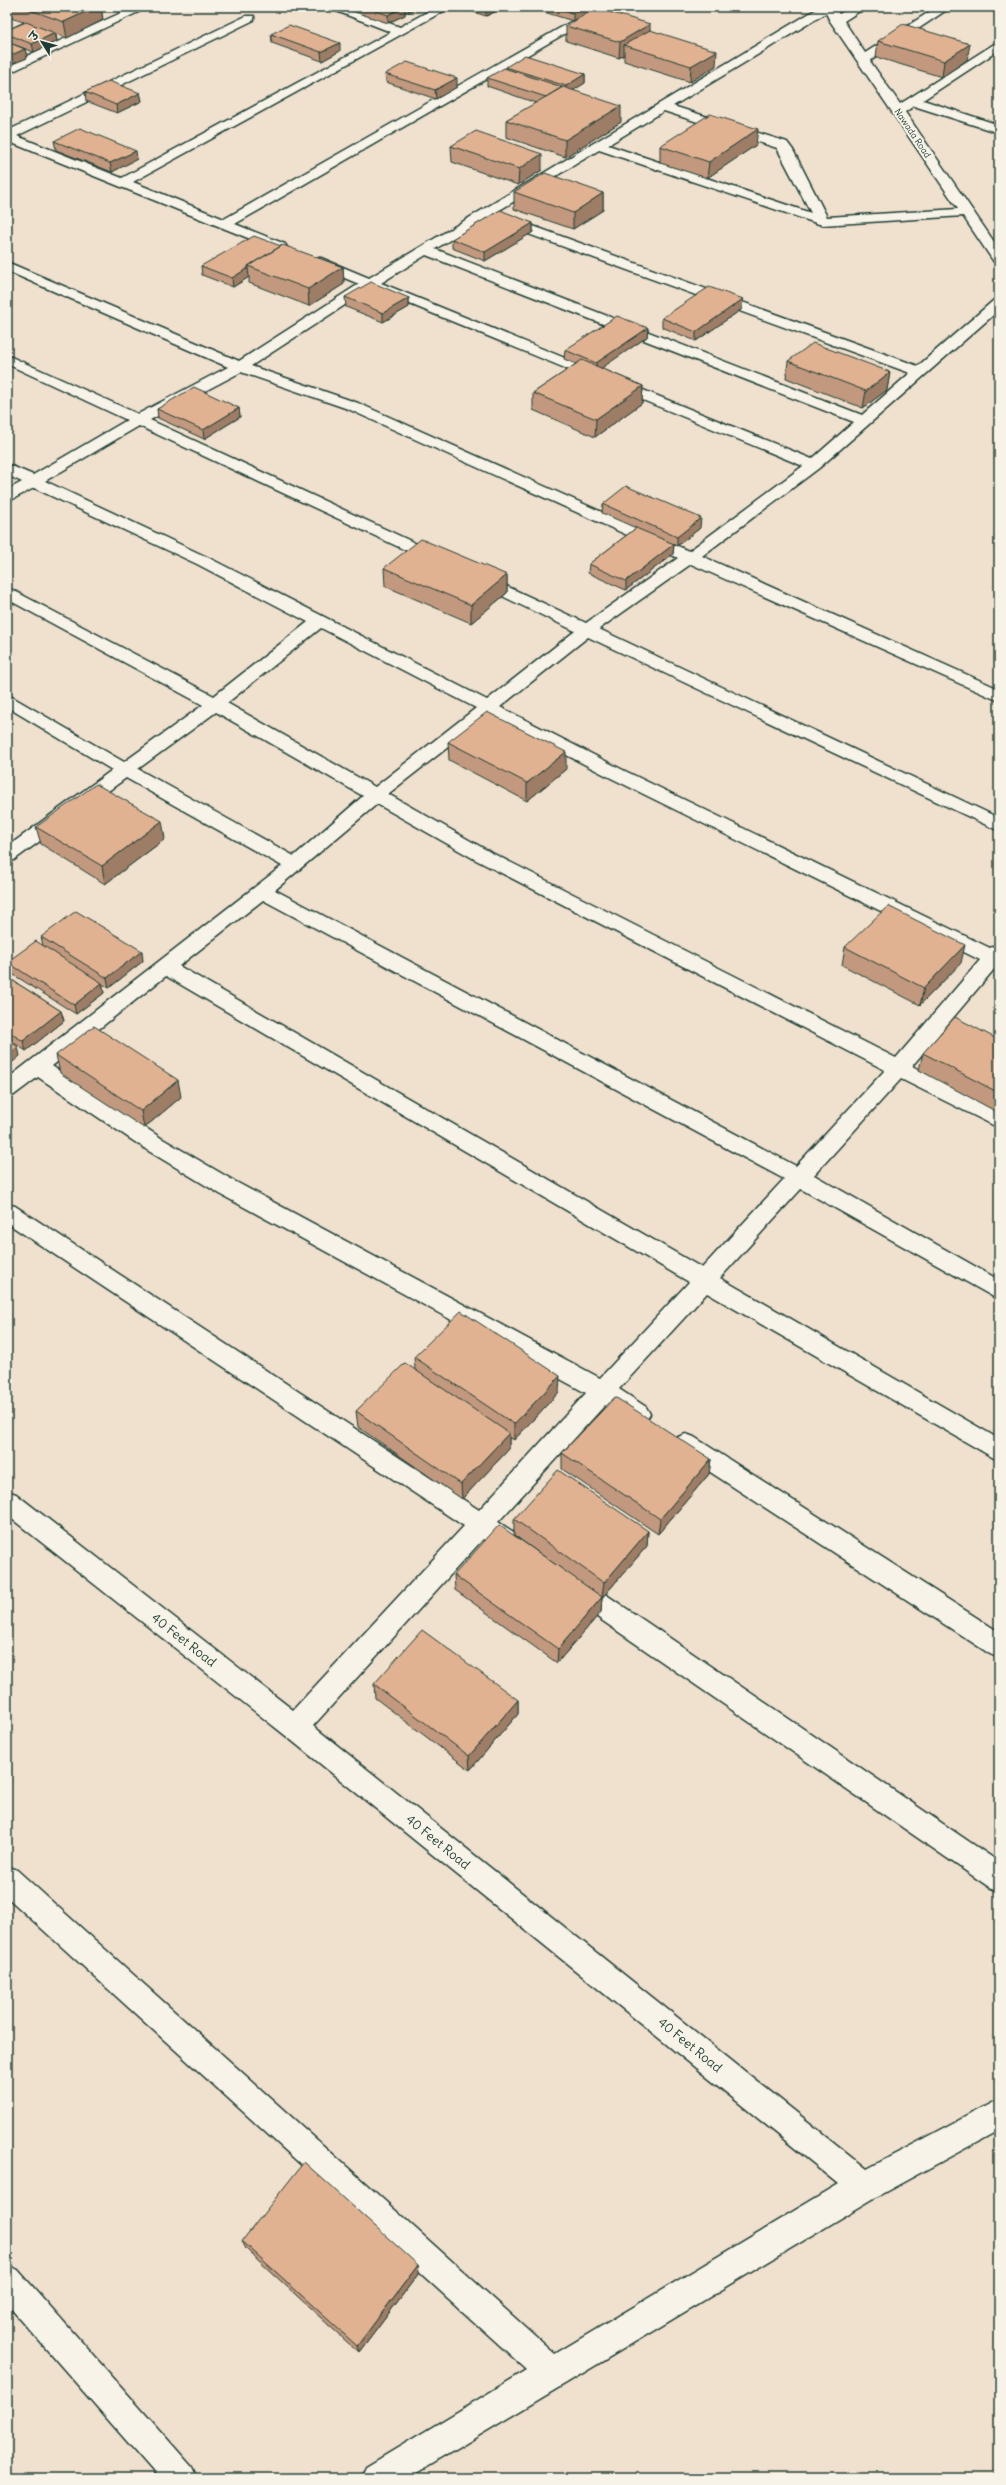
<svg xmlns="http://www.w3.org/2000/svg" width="1006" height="2485" viewBox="0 0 1006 2485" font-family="Delius,'Playpen Sans Deva',sans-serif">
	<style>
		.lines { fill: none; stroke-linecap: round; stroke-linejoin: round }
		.minor-casing { stroke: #1f3d34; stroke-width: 3 }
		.minor { fill: #f7f3e8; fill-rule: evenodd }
		.wall { fill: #c2997e; stroke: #1f3d34 }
		.shaded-wall { fill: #9e7d66; stroke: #1f3d34 }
		.building { fill: #e1b292; stroke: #1f3d34 }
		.labels { text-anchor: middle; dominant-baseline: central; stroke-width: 4; stroke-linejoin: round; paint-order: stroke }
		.far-street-label { font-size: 9px; fill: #1f3d34; stroke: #f7f3e8 }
		.near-street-label { font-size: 13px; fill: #1f3d34; stroke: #f7f3e8 }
	</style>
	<rect width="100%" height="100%" fill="#f0e0ce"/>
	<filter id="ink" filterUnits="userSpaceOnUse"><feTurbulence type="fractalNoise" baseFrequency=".025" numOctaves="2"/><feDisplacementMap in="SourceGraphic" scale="8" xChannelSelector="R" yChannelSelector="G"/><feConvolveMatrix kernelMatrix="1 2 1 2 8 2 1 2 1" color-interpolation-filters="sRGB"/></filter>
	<g filter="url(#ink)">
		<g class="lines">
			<defs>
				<path id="minor" d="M 134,7 L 149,7 L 7,74 L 7,65 Z
					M 326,7 L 343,7 L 400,27 L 436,7 L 451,7 L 133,182 L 224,219 L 597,7 L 611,7 L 235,224 L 285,244 L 287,247 L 280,251 L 7,141 L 7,131 L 246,16 L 254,16 L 254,20 L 17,136 L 122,178 L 391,32 Z
					M 820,7 L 834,7 L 839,14 L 852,7 L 866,7 L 844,21 L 865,53 L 937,7 L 951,7 L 870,61 L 900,104 L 999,41 L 999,50 L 923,100 L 999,125 L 999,133 L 914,106 L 905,112 L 999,249 L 999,263 L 994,262 L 963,216 L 822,225 L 599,150 L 435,249 L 862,415 L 910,373 L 501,224 L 499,221 L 506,217 L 511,218 L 918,366 L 994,300 L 999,299 L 999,310 L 819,468 L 702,556 L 999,689 L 999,701 L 691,564 L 599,629 L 999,818 L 999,831 L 588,637 L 500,707 L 623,770 L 990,948 L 999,943 L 999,968 L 996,967 L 912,1066 L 999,1111 L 999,1128 L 901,1079 L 814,1175 L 999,1280 L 999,1300 L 801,1189 L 720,1278 L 999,1439 L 999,1461 L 707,1293 L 619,1389 L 646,1407 L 650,1414 L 646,1421 C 631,1426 618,1413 605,1405 L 498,1522 L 526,1540 L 529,1548 L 526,1556 L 517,1559 L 483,1539 L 313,1726 L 867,2169 L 999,2099 L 999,2130 L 876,2197 L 408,2478 L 361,2478 L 366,2467 L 527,2370 L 7,1897 L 7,1866 L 17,1870 L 555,2354 L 839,2184 L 286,1736 L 7,1515 L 7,1491 L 16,1494 L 293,1710 L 464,1526 L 7,1223 L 7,1204 L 15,1206 L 479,1510 L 586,1393 L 220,1194 L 147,1150 L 38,1077 L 14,1095 L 7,1098 L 7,1079 L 282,866 L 126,778 L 14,860 L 7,862 L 7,847 L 112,770 L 7,707 L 7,694 L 124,762 L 203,705 L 7,599 L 7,587 L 214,696 L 308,622 L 197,564 L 34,488 L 7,502 L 7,490 L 22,482 L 7,475 L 7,464 L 33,475 L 127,420 L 7,364 L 7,355 L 138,414 L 228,367 L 7,271 L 7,262 L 239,361 L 359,284 L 311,264 L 309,261 L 311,258 L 321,258 L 369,278 ZM 826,13 L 830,21 L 958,209 L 827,217 L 793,150 L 787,142 L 673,106 ZM 664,111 L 777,148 L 811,213 L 608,145 ZM 426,255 L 854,422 L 812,459 L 381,283 ZM 371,288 L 803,466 L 689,551 L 358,403 L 251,366 ZM 241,372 L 348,409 L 678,558 L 586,623 L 485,576 L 473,576 L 471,579 L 473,582 L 575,631 L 487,700 L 209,558 L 45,481 L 139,426 L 431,562 L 443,562 L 445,559 L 443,556 L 150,420 ZM 321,628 L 476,708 L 375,787 L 227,703 ZM 216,712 L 363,796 L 294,856 L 138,769 ZM 489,715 L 611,778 L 980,960 L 896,1058 L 490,852 L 388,794 ZM 377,804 L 476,860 L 885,1070 L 796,1166 L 275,890 ZM 263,900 L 784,1179 L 702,1268 L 179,966 ZM 166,976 L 689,1282 L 600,1378 L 236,1182 L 161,1138 L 52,1066 Z
					M 686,1434 L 694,1437 L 999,1632 L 999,1658 L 990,1654 L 678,1451 L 674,1444 L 678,1437 Z
					M 577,1578 L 586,1581 L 999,1862 L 999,1891 L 989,1887 L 568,1597 L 565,1589 L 568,1581 Z
					M 7,2266 L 18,2270 L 192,2467 L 197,2478 L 159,2478 L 7,2304 Z"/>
			</defs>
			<!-- minor casing -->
			<use href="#minor" class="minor-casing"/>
			<!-- minor -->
			<use href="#minor" class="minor"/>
		</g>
		<!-- wall -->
		<path class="wall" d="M 7,7 L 101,7 L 103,20 L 67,38 L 56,34 L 57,41 L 34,52 L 15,45 L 25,49 L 27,58 L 7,66 L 7,30 L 24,22 L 7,17 Z
			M 346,7 L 419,7 L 409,12 L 405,11 L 405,15 L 388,23 L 346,9 Z
			M 458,7 L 503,7 L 503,8 L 486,16 Z
			M 528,7 L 598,7 L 573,21 Z
			M 566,26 L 650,30 L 716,66 L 690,82 L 624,61 L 624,55 L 619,58 L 566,41 Z
			M 271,34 L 340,51 L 322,61 L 272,43 Z
			M 878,41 L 967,60 L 942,77 L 876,57 Z
			M 506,67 L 585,74 L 585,83 L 573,90 L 621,122 L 565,157 L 506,137 L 506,120 L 536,103 L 487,86 L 487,78 L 506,69 Z
			M 385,74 L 457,87 L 436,99 L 386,82 Z
			M 85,92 L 140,93 L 142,101 L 117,113 L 86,101 Z
			M 54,141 L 137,159 L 112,172 L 56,150 Z
			M 756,145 L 707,178 L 660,163 L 660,146 Z
			M 451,146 L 542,170 L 518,185 L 452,162 Z
			M 514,192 L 603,193 L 603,210 L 573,229 L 514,209 Z
			M 533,223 L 533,232 L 485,261 L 452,248 L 452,239 Z
			M 281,246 L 343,267 L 344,284 L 309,306 L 249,283 L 249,277 L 233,287 L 202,275 L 201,266 Z
			M 345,297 L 409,298 L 409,307 L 383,322 L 346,307 Z
			M 743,299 L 742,309 L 696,341 L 662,327 L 662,318 Z
			M 648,328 L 647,337 L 601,368 L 643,386 L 642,403 L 595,437 L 533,410 L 533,393 L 576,364 L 564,359 L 565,350 Z
			M 788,361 L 890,372 L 887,390 L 863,408 L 786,378 Z
			M 239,408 L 240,417 L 204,439 L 158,418 L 157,409 Z
			M 603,504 L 700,528 L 677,546 L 674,545 L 673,554 L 626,590 L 588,573 L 589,564 L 636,528 L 602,513 Z
			M 384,568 L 507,575 L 507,593 L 471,623 L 385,586 Z
			M 448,742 L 566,769 L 527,801 L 449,760 Z
			M 36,827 L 165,839 L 105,884 L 41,844 Z
			M 41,937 L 143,961 L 109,988 L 102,984 L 104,993 L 76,1014 L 9,972 L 7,962 L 43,945 Z
			M 845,947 L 961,963 L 920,1005 L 842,965 Z
			M 7,977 L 61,1011 L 64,1021 L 26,1051 L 7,1038 Z
			M 999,1040 L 999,1113 L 919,1070 L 923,1053 Z
			M 56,1055 L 181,1097 L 144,1128 L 60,1073 Z
			M 414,1357 L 559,1392 L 514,1440 L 509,1437 L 509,1449 L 462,1499 L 358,1427 L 356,1411 L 415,1369 Z
			M 562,1453 L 711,1459 L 709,1474 L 658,1534 L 562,1469 Z
			M 514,1519 L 648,1531 L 647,1546 L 602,1598 L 601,1612 L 557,1663 L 455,1590 L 454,1575 L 563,1570 L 514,1535 Z
			M 374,1684 L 518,1700 L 518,1714 L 470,1770 L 375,1698 Z
			M 242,2241 L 418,2265 L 419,2273 L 359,2353 L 246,2249 Z"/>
		<!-- shaded-wall -->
		<path class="shaded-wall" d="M 96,7 L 101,7 L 103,20 L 67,38 L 64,22 Z
			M 403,7 L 405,7 L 405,15 L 388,23 L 388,15 Z
			M 408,7 L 419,7 L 409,12 Z
			M 488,7 L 503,7 L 503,8 L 486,16 L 486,8 Z
			M 583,7 L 598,7 L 573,21 L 573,13 Z
			M 650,24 L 650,40 L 624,45 L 624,55 L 619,58 L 620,42 Z
			M 55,33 L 57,41 L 34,52 L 32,44 Z
			M 340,43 L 340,51 L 322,61 L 321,52 Z
			M 970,44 L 967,60 L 942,77 L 944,61 Z
			M 25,49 L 27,58 L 7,66 L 7,57 Z
			M 717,51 L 716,66 L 690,82 L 691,66 Z
			M 585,74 L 585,83 L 566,95 L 566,86 Z
			M 457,78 L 457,87 L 436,99 L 435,90 Z
			M 140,93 L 142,101 L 117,113 L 116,105 Z
			M 621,106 L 621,122 L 565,157 L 565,140 Z
			M 758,129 L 756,145 L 707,178 L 709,162 Z
			M 136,151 L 137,159 L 112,172 L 110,163 Z
			M 542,154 L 542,170 L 518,185 L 519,169 Z
			M 603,193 L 603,210 L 573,229 L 573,213 Z
			M 533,223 L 533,232 L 485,261 L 485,252 Z
			M 343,267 L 344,284 L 309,306 L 308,289 Z
			M 248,268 L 249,277 L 233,287 L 232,278 Z
			M 409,298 L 409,307 L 383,322 L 383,313 Z
			M 743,299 L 742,309 L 696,341 L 696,332 Z
			M 648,328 L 647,337 L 596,372 L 596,363 Z
			M 890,372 L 887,390 L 863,408 L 866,391 Z
			M 643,386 L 642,403 L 595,437 L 596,419 Z
			M 239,408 L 240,417 L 204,439 L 203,430 Z
			M 701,518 L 700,528 L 677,546 L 677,537 Z
			M 674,544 L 673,554 L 626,590 L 626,581 Z
			M 507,575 L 507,593 L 471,623 L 471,605 Z
			M 566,752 L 566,769 L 527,801 L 527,783 Z
			M 162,821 L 165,839 L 105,884 L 102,866 Z
			M 965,945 L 961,963 L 920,1005 L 924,988 Z
			M 142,951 L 143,961 L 109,988 L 107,978 Z
			M 102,983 L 104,993 L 76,1014 L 74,1005 Z
			M 61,1011 L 64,1021 L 26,1051 L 23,1041 Z
			M 18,1047 L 20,1056 L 7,1067 L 7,1055 Z
			M 178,1080 L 181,1097 L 144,1128 L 141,1111 Z
			M 560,1376 L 559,1392 L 514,1440 L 514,1424 Z
			M 509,1433 L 509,1449 L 462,1499 L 461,1484 Z
			M 711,1459 L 709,1474 L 658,1534 L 660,1519 Z
			M 648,1531 L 647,1546 L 602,1598 L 601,1612 L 557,1663 L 558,1649 L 602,1597 L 604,1583 Z
			M 518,1700 L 518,1714 L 470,1770 L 469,1756 Z
			M 418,2265 L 419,2273 L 359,2353 L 357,2346 Z"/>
		<!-- building -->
		<path class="building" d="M 22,7 L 96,7 L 64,22 Z
			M 365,7 L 403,7 L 388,15 Z
			M 555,7 L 583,7 L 573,13 Z
			M 596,8 L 650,24 L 620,42 L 566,26 Z
			M 26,22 L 55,33 L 32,44 L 7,34 L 7,30 Z
			M 903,24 L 970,44 L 944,61 L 878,41 Z
			M 289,25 L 340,43 L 321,52 L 271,34 Z
			M 650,30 L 717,51 L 691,66 L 624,45 Z
			M 7,42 L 25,49 L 7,57 Z
			M 525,55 L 585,74 L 566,86 L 506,67 Z
			M 407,62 L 457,78 L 435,90 L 385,74 Z
			M 504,68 L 562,87 L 546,97 L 487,78 Z
			M 109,81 L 140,93 L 116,105 L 85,92 Z
			M 563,87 L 621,106 L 565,140 L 506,120 Z
			M 710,114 L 758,129 L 709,162 L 660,146 Z
			M 80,128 L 136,151 L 110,163 L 54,141 Z
			M 476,131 L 542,154 L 519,169 L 451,146 Z
			M 545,173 L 603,193 L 573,213 L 514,192 Z
			M 500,210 L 533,223 L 485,252 L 452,239 Z
			M 254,236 L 281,246 L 248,266 L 248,268 L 232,278 L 201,266 Z
			M 283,245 L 343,267 L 308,289 L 248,266 Z
			M 371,282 L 409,298 L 383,313 L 345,297 Z
			M 709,287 L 743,299 L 696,332 L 662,318 Z
			M 617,316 L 648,328 L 596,363 L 565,350 Z
			M 813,343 L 890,372 L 866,391 L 788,361 Z
			M 582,360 L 643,386 L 596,419 L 533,393 Z
			M 194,387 L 239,408 L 203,430 L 157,409 Z
			M 626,486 L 701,518 L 677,537 L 603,504 Z
			M 636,528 L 674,544 L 626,581 L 589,564 Z
			M 421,539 L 507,575 L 471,605 L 384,568 Z
			M 487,712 L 566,752 L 527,783 L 448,742 Z
			M 96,784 L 162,821 L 102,866 L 36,827 Z
			M 888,906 L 965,945 L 924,988 L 845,947 Z
			M 76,911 L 142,951 L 107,978 L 41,937 Z
			M 36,941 L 102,983 L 74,1005 L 7,962 Z
			M 7,977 L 61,1011 L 23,1041 L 7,1031 Z
			M 955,1017 L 999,1040 L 999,1093 L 923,1053 Z
			M 94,1026 L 178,1080 L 141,1111 L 56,1055 Z
			M 7,1039 L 18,1047 L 7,1055 Z
			M 461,1311 L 560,1376 L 514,1424 L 414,1357 Z
			M 405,1363 L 509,1433 L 461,1484 L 356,1411 Z
			M 615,1397 L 711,1459 L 660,1519 L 562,1453 Z
			M 558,1470 L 648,1531 L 604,1583 L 514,1519 Z
			M 499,1525 L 602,1597 L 558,1649 L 454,1575 Z
			M 422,1630 L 518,1700 L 469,1756 L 374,1684 Z
			M 304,2162 L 418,2265 L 357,2346 L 242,2241 Z"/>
	</g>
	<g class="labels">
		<!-- far-street labels -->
		<g class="far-street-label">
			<text transform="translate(913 133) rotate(56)">Nawada Road</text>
		</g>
		<!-- near-street labels -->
		<g class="near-street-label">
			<text transform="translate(184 1640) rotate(38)">40 Feet Road</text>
			<text transform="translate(438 1842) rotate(39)">40 Feet Road</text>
			<text transform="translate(690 2045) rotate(39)">40 Feet Road</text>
		</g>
	</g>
	<!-- margin -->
	<rect width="1006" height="2485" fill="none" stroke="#f7f3e8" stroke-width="24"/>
	<rect x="12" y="12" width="982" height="2461" fill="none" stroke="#1f3d34" stroke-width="1.5" filter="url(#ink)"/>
	<!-- north arrow -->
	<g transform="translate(42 42) rotate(307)" stroke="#f7f3e8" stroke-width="3" paint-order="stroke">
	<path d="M0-3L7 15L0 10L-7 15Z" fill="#1f3d34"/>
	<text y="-6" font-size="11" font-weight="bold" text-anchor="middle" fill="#1f3d34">उ</text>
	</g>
</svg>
